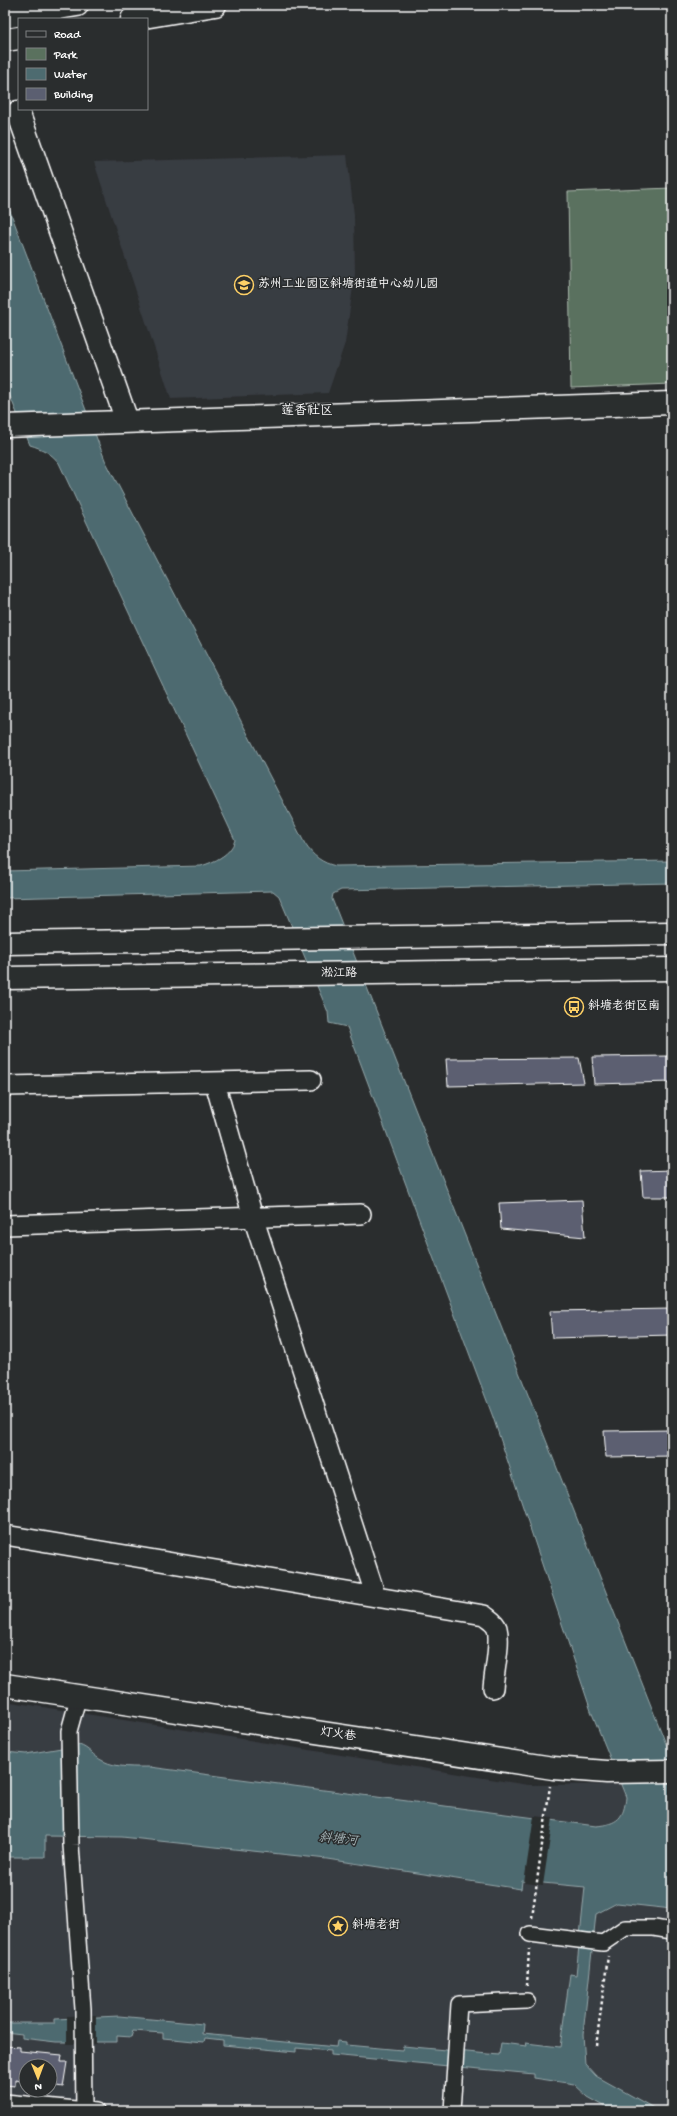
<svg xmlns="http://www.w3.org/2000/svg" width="677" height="2116" viewBox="0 0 677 2116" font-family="'Gochi Hand','LXGW WenKai TC',sans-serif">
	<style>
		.built { fill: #393c42; fill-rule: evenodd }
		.green { fill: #5a715e; stroke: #acb8ae }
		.water { fill: #4d6b70; stroke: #94a6a9 }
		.pier { fill: #2a2d2e }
		.building { fill: #5b5f71; stroke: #fff }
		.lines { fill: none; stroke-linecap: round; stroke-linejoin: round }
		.pedestrian-casing { stroke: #fff; stroke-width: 18 }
		.minor-casing { stroke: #fff; stroke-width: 22 }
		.tertiary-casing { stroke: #fff; stroke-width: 25 }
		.secondary-casing { stroke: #fff; stroke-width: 25 }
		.primary-casing { stroke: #fff; stroke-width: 25 }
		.path { stroke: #fff; stroke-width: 2.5; stroke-dasharray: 3 3; stroke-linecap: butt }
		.pedestrian { stroke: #2a2d2e; stroke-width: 15 }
		.minor { stroke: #2a2d2e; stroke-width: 19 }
		.tertiary { stroke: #2a2d2e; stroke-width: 22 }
		.secondary { stroke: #2a2d2e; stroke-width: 22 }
		.primary { stroke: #2a2d2e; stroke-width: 22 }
		.labels { text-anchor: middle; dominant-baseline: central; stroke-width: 3; stroke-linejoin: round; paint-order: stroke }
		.poi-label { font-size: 12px; fill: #fff; stroke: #2a2d2e; text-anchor: start }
		.street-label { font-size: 12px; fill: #fff; stroke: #2a2d2e }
		.neighbourhood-label { font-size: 13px; fill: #fff; stroke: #2a2d2e }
		.water-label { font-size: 13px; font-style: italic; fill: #a6b5b8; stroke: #2a2d2e }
	</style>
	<rect width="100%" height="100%" fill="#2a2d2e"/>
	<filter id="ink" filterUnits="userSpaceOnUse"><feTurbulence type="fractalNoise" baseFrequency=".025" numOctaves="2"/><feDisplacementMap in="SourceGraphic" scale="8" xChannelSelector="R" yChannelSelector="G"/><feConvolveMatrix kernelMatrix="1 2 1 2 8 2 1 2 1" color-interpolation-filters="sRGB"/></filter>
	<g filter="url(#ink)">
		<!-- built -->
		<path class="built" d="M 347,155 L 354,215 L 355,273 L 345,343 L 328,393 L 171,399 L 94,162 Z
			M 5,1701 L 528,1785 L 672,1784 L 672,2111 L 5,2111 ZM 26,2066 L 50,2066 L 50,2090 L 26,2090 Z"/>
		<!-- green -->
		<path class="green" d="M 672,188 L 672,384 L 571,388 L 568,192 Z"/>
		<!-- water -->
		<path class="water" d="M 5,198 L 105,460 L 305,844 C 313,856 322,863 336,866 L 672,861 L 672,883 L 341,890 L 333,894 L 332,899 L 672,1759 L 672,1909 L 617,1903 L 596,1914 L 583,2034 L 585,2064 L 596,2076 L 659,2111 L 613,2111 L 588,2097 L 574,2084 L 534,2078 L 534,2074 L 331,2055 L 331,2051 L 296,2048 L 296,2052 L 223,2045 L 223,2040 L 205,2038 L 204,2042 L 163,2038 L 163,2033 L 133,2031 L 131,2037 L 117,2036 L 117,2042 L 56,2042 L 22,2038 L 22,2034 L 5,2032 L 5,2023 L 55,2023 L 55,2019 L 119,2016 L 203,2024 L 202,2034 L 336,2047 L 337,2041 L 346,2042 L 346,2045 L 402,2050 L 403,2046 L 499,2055 L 501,2043 L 527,2046 L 526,2043 L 560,2047 L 570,1974 L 576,1975 L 585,1887 L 522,1881 L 521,1889 L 327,1859 L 122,1837 L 45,1836 L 45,1857 L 5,1857 L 5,1752 L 26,1754 L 79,1745 C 89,1748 93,1756 103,1761 C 117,1768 135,1767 150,1767 L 596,1826 C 618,1824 624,1818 626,1797 L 591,1711 L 493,1417 L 347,1027 L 329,1023 L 328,1012 L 279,896 L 273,891 L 5,898 L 5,871 L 201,866 C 214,862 231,855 235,840 L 59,463 C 51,453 43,449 30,445 L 5,384 Z"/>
		<!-- pier -->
		<path class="pier" d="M 534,1816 L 553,1818 L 543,1885 L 524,1883 Z
			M 96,2015 L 96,2044 L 67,2044 L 67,2016 Z"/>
		<!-- building -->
		<path class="building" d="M 672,1056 L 672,1082 L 594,1084 L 592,1057 Z
			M 579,1058 L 584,1083 L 448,1086 L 446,1059 Z
			M 672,1170 L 672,1197 L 643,1197 L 641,1171 Z
			M 582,1200 L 585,1237 L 501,1229 L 499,1203 Z
			M 672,1309 L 672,1335 L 552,1338 L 550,1311 Z
			M 672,1430 L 672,1456 L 606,1457 L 604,1431 Z
			M 5,2046 L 20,2047 L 20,2051 L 62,2055 L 61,2062 L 67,2062 L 63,2087 L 50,2085 L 50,2066 L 26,2066 L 26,2082 L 15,2080 L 15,2086 L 5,2085 Z"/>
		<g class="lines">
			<defs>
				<path id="pedestrian" d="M 79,1695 L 69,1731 L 71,1845 L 83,2009 L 84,2111
					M 530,1934 L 603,1943 L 625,1928 L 654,1928 L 672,1931
					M 5,2102 L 96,2111
					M 452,2111 L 459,2004 L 527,2001"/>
				<path id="minor" d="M 215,1083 L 253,1217 L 376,1597
					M 5,1086 L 311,1080
					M 5,1225 L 361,1214
					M 5,1535 L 484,1615 C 489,1619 495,1622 497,1628 C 501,1643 494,1672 493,1688"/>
				<path id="tertiary" d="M 18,112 L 127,421
					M 5,426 L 672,403
					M 5,1685 L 553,1768 L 607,1772 L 672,1771"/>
				<path id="secondary" d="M 5,17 L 77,5
					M 132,19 L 215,5
					M 5,40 L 19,38"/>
				<path id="primary" d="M 5,943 L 672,933
					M 5,978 L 672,969"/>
			</defs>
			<!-- pedestrian casing -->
			<use href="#pedestrian" class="pedestrian-casing"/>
			<!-- minor casing -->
			<use href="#minor" class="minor-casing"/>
			<!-- tertiary casing -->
			<use href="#tertiary" class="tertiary-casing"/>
			<!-- secondary casing -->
			<use href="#secondary" class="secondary-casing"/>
			<!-- primary casing -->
			<use href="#primary" class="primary-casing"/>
			<!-- path -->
			<path class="path" d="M 532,1918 L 550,1786
				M 527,1986 L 529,1949
				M 596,2046 L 608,1956"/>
			<!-- pedestrian -->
			<use href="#pedestrian" class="pedestrian"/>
			<!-- minor -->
			<use href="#minor" class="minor"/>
			<!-- tertiary -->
			<use href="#tertiary" class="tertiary"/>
			<!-- secondary -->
			<use href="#secondary" class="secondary"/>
			<!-- primary -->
			<use href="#primary" class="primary"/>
		</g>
	</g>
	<!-- icons -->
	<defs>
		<symbol id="school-ring" viewBox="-11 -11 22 22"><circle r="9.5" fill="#2a2d2e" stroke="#ffd166" stroke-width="1.5"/><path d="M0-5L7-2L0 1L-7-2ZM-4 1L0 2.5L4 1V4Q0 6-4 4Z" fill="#ffd166"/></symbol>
		<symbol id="bus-ring" viewBox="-11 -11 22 22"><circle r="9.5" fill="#2a2d2e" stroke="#ffd166" stroke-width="1.5"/><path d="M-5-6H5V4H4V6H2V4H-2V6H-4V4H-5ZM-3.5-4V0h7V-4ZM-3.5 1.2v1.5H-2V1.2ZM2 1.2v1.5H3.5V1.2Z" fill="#ffd166"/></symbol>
		<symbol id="sight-ring" viewBox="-11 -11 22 22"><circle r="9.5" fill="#2a2d2e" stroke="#ffd166" stroke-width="1.5"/><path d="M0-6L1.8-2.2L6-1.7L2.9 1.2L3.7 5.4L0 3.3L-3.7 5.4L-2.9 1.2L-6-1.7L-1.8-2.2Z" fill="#ffd166"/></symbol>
	</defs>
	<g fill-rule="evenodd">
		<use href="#school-ring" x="233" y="274" width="22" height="22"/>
		<use href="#bus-ring" x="563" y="996" width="22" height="22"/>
		<use href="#sight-ring" x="327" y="1915" width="22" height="22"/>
	</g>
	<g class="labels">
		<!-- poi labels -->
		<g class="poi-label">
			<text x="258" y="285">苏州工业园区斜塘街道中心幼儿园</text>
			<text x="588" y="1007">斜塘老街区南</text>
			<text x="352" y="1926">斜塘老街</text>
		</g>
		<!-- street labels -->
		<g class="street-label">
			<text transform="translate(339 974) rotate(1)">淞江路</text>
			<text transform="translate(338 1735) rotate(9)">灯火巷</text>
		</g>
		<!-- neighbourhood labels -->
		<g class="neighbourhood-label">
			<text x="307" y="411">莲香社区</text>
		</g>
		<!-- water labels -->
		<g class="water-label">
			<text transform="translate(338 1840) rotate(6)">斜塘河</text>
		</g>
	</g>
	<!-- margin -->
	<rect width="677" height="2116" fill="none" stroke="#2a2d2e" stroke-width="20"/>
	<rect x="10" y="10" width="657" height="2096" fill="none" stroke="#fff" stroke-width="1.5" filter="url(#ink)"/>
	<!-- legend -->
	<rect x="18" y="18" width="130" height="92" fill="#2a2d2e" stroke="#7f8182"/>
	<rect x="26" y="31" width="20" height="6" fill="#2a2d2e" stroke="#7f8182"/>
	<text x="54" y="38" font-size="12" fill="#ffffff">Road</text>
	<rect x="26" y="48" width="20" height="12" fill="#5a715e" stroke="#7f8182"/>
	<text x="54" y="58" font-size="12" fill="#ffffff">Park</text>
	<rect x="26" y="68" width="20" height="12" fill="#4d6b70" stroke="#7f8182"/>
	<text x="54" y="78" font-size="12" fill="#ffffff">Water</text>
	<rect x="26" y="88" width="20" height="12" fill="#5b5f71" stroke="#7f8182"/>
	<text x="54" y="98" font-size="12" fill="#ffffff">Building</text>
	<!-- north arrow -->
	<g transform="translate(38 2078) rotate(179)"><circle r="19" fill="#2a2d2e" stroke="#7f8182"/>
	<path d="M0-3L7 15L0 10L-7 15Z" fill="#ffd166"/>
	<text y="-6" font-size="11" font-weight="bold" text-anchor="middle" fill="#ffffff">N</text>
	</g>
</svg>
